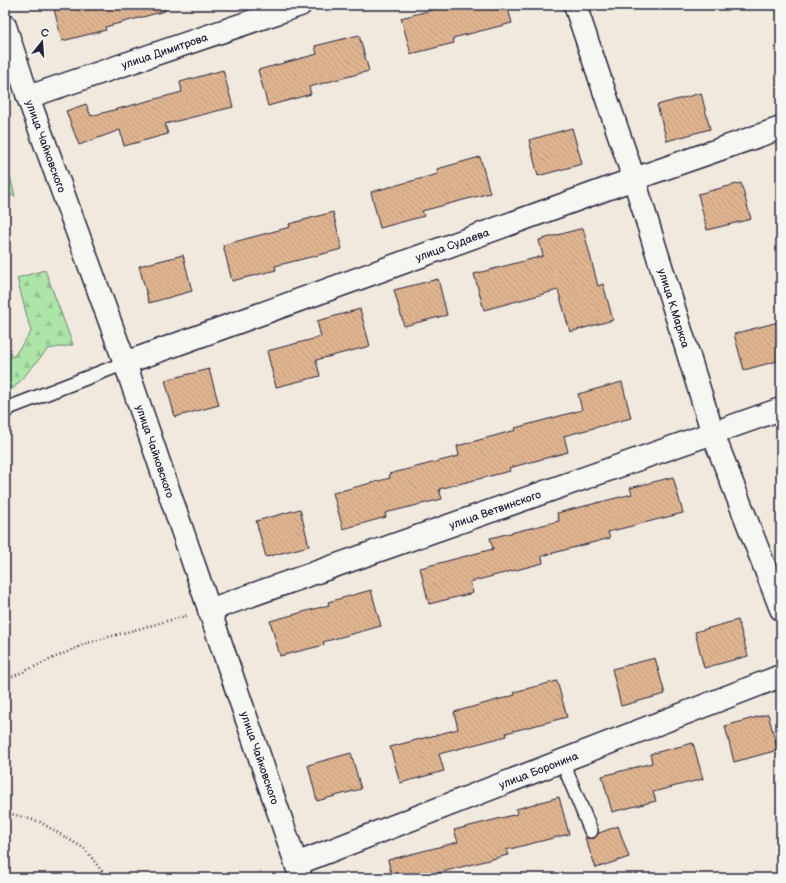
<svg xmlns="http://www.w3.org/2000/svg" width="786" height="883" viewBox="0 0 786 883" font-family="'Balsamiq Sans',sans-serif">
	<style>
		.forest { fill: url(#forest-firs); stroke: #688472 }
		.building { fill: url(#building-back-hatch); stroke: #22223b }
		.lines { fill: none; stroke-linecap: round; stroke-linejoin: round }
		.service-casing { stroke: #22223b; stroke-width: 16 }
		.minor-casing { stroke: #22223b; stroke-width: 25 }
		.tertiary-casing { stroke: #22223b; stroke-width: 25 }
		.path { stroke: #22223b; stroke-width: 2.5; stroke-dasharray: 1 3; stroke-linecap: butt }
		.service { stroke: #f6f6f2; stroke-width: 13 }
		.minor { stroke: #f6f6f2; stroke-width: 22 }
		.tertiary { stroke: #f6f6f2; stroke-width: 22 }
		.labels { text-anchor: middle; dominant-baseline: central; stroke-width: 3.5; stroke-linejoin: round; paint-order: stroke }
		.street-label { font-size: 11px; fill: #22223b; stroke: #f6f6f2 }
	</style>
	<defs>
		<pattern id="forest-firs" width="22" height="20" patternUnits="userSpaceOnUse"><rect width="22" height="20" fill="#ade5a9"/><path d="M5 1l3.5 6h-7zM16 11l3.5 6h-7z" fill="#95c492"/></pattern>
		<pattern id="building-back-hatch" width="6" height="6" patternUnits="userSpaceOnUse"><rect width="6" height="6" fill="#dfb490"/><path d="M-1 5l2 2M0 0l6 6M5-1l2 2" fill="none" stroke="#bf9a7d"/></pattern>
	</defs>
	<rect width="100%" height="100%" fill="#f1e9de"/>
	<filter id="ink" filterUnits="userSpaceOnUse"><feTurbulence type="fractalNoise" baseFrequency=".025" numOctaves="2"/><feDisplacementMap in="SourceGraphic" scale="8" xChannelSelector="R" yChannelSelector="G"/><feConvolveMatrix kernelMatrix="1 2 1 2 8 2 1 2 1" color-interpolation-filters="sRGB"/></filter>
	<g filter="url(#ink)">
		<!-- forest -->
		<path class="forest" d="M 5,156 L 15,196 L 5,194 Z
			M 45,270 L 73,345 L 48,349 L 14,388 L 5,391 L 5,358 L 14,356 L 31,332 L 17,278 Z"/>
		<!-- building -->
		<path class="building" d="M 53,5 L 164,5 L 165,11 L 105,27 L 106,30 L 62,41 Z
			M 451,5 L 507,5 L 512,23 L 453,38 L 454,43 L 411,54 L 401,18 Z
			M 359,35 L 369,71 L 309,87 L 311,94 L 268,106 L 258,70 L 317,54 L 315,46 Z
			M 223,70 L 233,107 L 165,124 L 168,134 L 124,146 L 120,130 L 79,145 L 66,111 L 86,104 L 91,116 L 182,92 L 180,82 Z
			M 701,93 L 710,129 L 667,141 L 657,105 Z
			M 572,128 L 582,164 L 538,176 L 529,140 Z
			M 480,157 L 490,193 L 422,211 L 424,216 L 380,228 L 371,192 L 438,174 L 437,169 Z
			M 741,183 L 751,219 L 707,230 L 698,194 Z
			M 333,212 L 342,249 L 275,266 L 276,270 L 232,281 L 223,245 L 290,227 L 289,224 Z
			M 583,228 L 598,286 L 603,284 L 613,320 L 570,332 L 558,290 L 484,310 L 474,274 L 543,256 L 539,240 Z
			M 183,255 L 192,291 L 149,303 L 139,266 Z
			M 438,279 L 447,315 L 404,326 L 394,290 Z
			M 360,309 L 370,346 L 316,360 L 320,376 L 276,387 L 267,351 L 321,337 L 317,321 Z
			M 778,322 L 781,334 L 781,360 L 744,370 L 734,334 Z
			M 209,369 L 219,405 L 175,417 L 165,380 Z
			M 622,382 L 631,418 L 564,436 L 568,452 L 509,468 L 510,471 L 439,489 L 442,499 L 385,513 L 386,517 L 343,529 L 333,493 L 390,478 L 389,474 L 459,456 L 457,446 L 516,430 L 515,428 L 582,410 L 578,394 Z
			M 673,477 L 683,513 L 608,532 L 610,538 L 542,556 L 543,563 L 470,582 L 473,593 L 429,604 L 420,568 L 493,549 L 490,538 L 559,521 L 557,513 L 632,494 L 630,488 Z
			M 300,509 L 309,546 L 266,557 L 256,521 Z
			M 371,590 L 381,626 L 323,642 L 324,645 L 280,656 L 270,621 L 329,605 L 328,602 Z
			M 738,620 L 748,656 L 704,668 L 695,632 Z
			M 655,658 L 665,694 L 621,706 L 612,669 Z
			M 557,681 L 567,717 L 506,733 L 507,736 L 439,754 L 444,771 L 400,783 L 390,747 L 458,729 L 454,712 L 515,695 L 514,692 Z
			M 768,714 L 778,750 L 734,762 L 725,726 Z
			M 693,743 L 703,779 L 653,792 L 656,801 L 612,812 L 602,776 L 652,763 L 650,754 Z
			M 351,753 L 361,789 L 317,801 L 308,765 Z
			M 559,797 L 569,834 L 506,850 L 508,855 L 438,873 L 439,878 L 392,878 L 388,860 L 458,842 L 454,830 L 517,814 L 516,809 Z
			M 618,826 L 629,857 L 596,868 L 585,838 L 594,838 L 599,833 Z"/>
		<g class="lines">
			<defs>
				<path id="service" d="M 5,412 L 11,407 L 125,363
					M 562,761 L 591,831"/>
				<g id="minor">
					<path id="s1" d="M 575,5 L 634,179 L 713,434 L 781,609"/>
					<path id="s2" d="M 28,97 L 300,5"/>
					<path id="s3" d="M 125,363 L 634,179 L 781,128"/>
					<path id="s4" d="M 209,610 L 781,409"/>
					<path id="s5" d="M 296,864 L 781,676"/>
				</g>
				<g id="tertiary">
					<path id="s6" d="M 5,26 L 28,97 L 125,363 L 301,878"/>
				</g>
			</defs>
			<!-- service casing -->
			<use href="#service" class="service-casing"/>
			<!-- minor casing -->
			<use href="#minor" class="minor-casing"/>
			<!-- tertiary casing -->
			<use href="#tertiary" class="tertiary-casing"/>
			<!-- path -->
			<path class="path" d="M 5,680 L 87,643 L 189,615
				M 5,812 L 40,822 L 85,849 L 107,878"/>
			<!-- service -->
			<use href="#service" class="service"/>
			<!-- minor -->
			<use href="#minor" class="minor"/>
			<!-- tertiary -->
			<use href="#tertiary" class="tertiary"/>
		</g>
	</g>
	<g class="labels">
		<!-- street labels -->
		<g class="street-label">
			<text stroke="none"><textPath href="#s2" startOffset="144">улица Димитрова</textPath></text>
			<text stroke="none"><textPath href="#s6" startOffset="127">улица Чайковского</textPath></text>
			<text stroke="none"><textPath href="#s3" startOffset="348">улица Судаева</textPath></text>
			<text stroke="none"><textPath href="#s1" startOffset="319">улица К.Маркса</textPath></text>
			<text stroke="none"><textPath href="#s6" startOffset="451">улица Чайковского</textPath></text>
			<text stroke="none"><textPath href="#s4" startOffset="303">улица Ветвинского</textPath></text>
			<text stroke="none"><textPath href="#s6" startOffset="775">улица Чайковского</textPath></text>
			<text stroke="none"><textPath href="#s5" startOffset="260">улица Боронина</textPath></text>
		</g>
	</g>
	<!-- margin -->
	<rect width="786" height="883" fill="none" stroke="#f6f6f2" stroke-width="20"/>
	<rect x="10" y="10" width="766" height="863" fill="none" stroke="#22223b" stroke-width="1.5" filter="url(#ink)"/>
	<!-- north arrow -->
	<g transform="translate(42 42) rotate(17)" stroke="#f6f6f2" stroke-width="3" paint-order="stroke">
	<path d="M0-3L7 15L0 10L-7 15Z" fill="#22223b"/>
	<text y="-6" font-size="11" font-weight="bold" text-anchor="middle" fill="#22223b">С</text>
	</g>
</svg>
